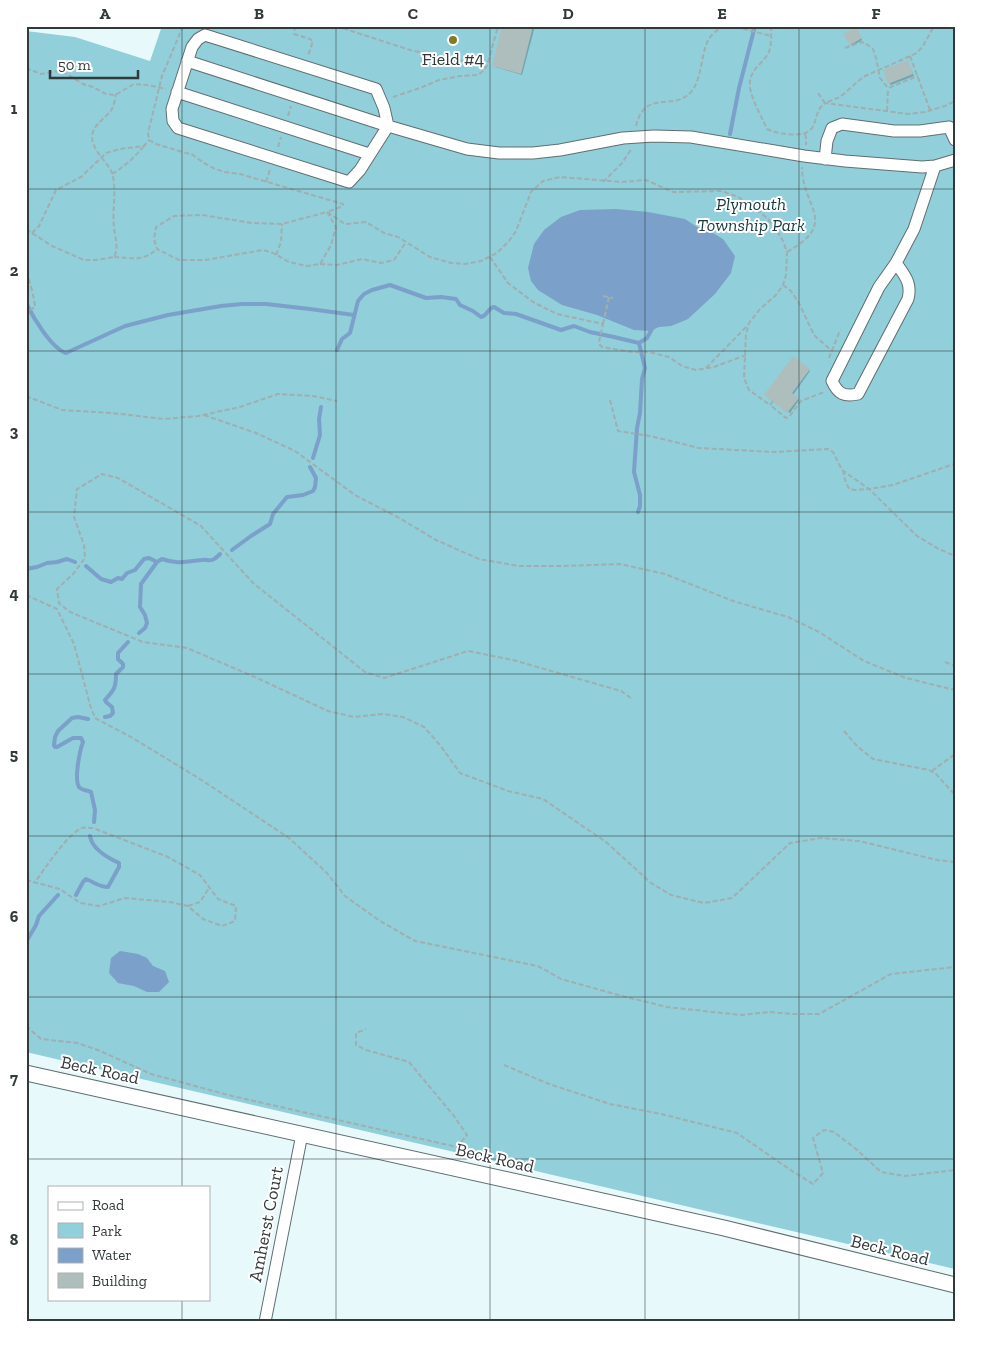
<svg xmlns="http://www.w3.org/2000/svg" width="981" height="1348" viewBox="0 0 981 1348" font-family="'Zilla Slab',serif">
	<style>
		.green { fill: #91cfda }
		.water { fill: #7ba0ca }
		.shadow { fill: #0003 }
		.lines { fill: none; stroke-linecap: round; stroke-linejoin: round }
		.stream { stroke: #7ba0ca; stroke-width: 4 }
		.building { fill: #aebebd }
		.minor-casing { stroke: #5f6e70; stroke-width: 13 }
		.major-casing { stroke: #5f6e70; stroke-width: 17 }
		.path { stroke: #a1aeb0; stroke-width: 2; stroke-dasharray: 5 2.5; stroke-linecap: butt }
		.minor { stroke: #fff; stroke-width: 11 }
		.major { stroke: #fff; stroke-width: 15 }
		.grid { fill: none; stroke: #32393a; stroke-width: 1; stroke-opacity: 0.55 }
		.poi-dot { fill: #837b21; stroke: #fff; stroke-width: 2 }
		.labels { text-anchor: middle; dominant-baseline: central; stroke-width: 4; stroke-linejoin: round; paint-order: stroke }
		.poi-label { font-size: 18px; fill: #32393a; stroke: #fff }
		.park-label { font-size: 18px; font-style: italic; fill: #15393f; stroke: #fff }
		.street-label { font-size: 18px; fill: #32393a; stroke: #fff }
		.neatline { fill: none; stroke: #32393a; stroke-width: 2 }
		.grid-label { font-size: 16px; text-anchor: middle; font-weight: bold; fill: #32393a }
	</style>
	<rect width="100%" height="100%" fill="#e8f9fc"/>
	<!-- green -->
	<path class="green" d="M 162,26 L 955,26 L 955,1269 L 26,1052 L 26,31 L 75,37 L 150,61 Z"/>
	<!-- water -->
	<path class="water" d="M 616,209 L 648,212 L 685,219 L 697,227 L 708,230 L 723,239 L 735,256 L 731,273 L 715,294 L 688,319 L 671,326 L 659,327 L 650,331 L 634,330 L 597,315 L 562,305 L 538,290 L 531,281 L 528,268 L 534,244 L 544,230 L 561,217 L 580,210 Z
		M 120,951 L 138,954 L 147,958 L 153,966 L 165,971 L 169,982 L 159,992 L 147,992 L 134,986 L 118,983 L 109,973 L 111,958 Z"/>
	<!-- shadow -->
	<path class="shadow" d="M 504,26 L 535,26 L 522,75 L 495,67 L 493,65 Z
		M 857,30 L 862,40 L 852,46 L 851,44 Z
		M 908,62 L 914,76 L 891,85 L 889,83 Z
		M 809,370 L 810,371 L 793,395 L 799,400 L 790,413 L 767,396 Z"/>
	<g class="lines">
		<!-- stream -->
		<path class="stream" d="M 730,134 L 739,88 L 755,26
			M 26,303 C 33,317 51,348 66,353 L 125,326 L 168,315 L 221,306 L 242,304 L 266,304 L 310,309 L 354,315
			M 337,350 L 342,339 L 350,333 L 358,301 L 364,294 L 372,290 L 390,285 L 426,298 L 441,297 L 456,299 L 460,305 L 473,311 L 481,317 C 487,316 488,308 494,307 L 504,313 L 516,314 L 561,330 L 574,326 L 590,332 L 614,337 L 639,343 L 647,338 L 653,327
			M 313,458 L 320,435 L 319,419 L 321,407
			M 638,512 L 640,506 L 640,495 L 634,472 L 637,428 L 640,413 L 642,379 L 645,368 L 639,343
			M 232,550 L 251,536 L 270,524 L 273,514 L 287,497 L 303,495 L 313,491 L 315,487 L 316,478 L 310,467
			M 86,566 L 101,579 L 111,582 L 118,578 L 122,579 L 127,573 L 135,570 L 144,559 L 149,558 L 157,562
			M 26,569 L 37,567 L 47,563 L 57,562 L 67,559 L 75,562
			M 139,633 L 145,628 L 147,623 L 145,615 L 140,607 L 141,584 L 157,562 L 162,559 C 179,565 186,561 202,560 C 206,559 210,562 214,559 C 216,558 218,556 220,554
			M 105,717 L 110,716 L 113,713 L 112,707 L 106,702 L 105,700 C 114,690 116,688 116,674 L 123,667 L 123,664 L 118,659 L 118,653 L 128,642
			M 88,719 L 78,717 L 72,718 L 58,731 L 55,737 L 54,745 L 55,747 L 57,747 L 73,738 L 81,738 L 83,742 C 80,750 73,782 80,788 C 84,791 87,790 91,792 L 95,810 L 94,822
			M 76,895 L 83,882 L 86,879 C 94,882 99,887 108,887 L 119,867 L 119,863 C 108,858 92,849 90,836
			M 26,942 L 36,925 L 39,916 L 58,895"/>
	</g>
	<!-- building -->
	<path class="building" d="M 502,26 L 533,26 L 521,74 L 492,66 Z
		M 856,27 L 862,38 L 850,45 L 843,34 Z
		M 908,60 L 913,74 L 888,84 L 883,70 Z
		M 793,356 L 810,369 L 792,393 L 799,398 L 787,413 L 764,395 Z"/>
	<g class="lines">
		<defs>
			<path id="minor" d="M 205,35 L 376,89 L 384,108 L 388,126 L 360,170 L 349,182 L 178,128 L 173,121 L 172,109 L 192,47 L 198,39 Z
				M 187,61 L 388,126 L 467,149 L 499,153 L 533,153 L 560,150 L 623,138 L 654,136 L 691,137 L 804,156 L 845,161 L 922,167 L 935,166 L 955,160
				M 177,92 L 369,154
				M 825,159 L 827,141 L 832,128 L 842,124 L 894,131 L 920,131 L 949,127 L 955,140
				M 896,263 C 905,276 912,283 908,299 L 858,394 C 844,397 838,394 832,381 L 879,287 L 896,263 L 914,229 L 935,166
				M 265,1322 L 302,1134"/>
			<path id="major" d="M 26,1073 L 724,1228 L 955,1285"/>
		</defs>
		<!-- minor casing -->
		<use href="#minor" class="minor-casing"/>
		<!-- major casing -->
		<use href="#major" class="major-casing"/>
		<!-- path -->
		<path class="path" d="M 183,26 L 162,76 L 148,133 L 149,140 L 156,144 L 193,155 L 204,163 L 215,169 L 225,172 L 240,174 L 343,204 L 343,206 L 327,212 L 345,224 L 366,222 L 384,233 L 398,237 L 430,257 L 451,263 L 465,264 L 481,261 L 497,253 L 509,241 L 516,231 L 531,192 L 543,181 L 560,177 L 622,182 L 646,180 L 673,192 L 722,191 L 738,197 L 752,206 L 767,218 L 776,229 L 783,241 L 787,252 L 786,275 L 783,285 L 776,295 L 760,309 L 749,323 L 746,334 L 744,378 L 749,390 L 770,405
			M 295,26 L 294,34 L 310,39 L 313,41 L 308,56
			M 336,26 L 410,50 L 487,66
			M 728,26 L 737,27 L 771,36
			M 771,26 C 771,34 772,47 768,54 C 760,66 748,71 750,88 C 753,103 761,115 767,129 C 778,134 804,139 812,128 C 818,118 815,111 825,103 L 908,114 L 925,112 L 945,106 L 955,101
			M 845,48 L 861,42 L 865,43 L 873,49 L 876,58 L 880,78 L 888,88 L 918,76
			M 910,56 L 930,110
			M 26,68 L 41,74 L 58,71 L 67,74 L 83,84 L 93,87 L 106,94 L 115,95 L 134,84 L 147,85 L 166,89
			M 818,93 L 825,103 L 840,97 L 863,77 L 917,53 L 923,46 L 934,26
			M 393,97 L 420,88 L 439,80 L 460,76 L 478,75 L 483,71 L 487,66 L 498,26
			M 887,111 L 888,89
			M 288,116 L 291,106
			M 636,126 C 645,88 673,112 691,92 C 705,75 699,44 715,32 C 718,29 722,28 725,26
			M 805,134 L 806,138 L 806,145
			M 278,147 L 281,137
			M 112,174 C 125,166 134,158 144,146
			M 266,182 L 270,170
			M 603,182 L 622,163 L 632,148
			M 327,212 L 336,227 L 331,245 L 320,264 L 307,266 L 289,262 L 273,253 L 263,250 L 205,260 L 179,260 L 157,249 L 154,239 L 156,227 L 174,216 L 202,215 L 252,223 L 282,224 Z
			M 26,229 L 52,246 L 84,260 L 96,260 L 114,257 C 119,248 115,238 114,227 C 112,211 117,188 112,173 C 107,161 92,151 92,136 C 93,125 104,119 110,112 C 114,107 115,99 116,94
			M 32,233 L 39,226 L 56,190 L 81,177 L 106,153 L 120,149 L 144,146 L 149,140
			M 787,252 C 840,222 802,208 802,167
			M 276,255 L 281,242 L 282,224
			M 114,257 C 131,258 143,262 157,249
			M 490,257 L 508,283 L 533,302 L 557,314 L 603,324 L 599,342 L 600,345 L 602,347 L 632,352 L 649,352 L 669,357 L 682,366 L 696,370 L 714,367 L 746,355
			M 320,264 L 337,265 L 362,259 L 381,263 L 394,260 L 406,242
			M 26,272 C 29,277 35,301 35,307 L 26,313
			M 783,285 L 791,291 L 799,303 L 814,335 L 832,351
			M 603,296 L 613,298
			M 603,324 L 609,297
			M 829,358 L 840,330
			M 706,368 L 748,325
			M 26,396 L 62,410 L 112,413 L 164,419 L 198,416 L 240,407 L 278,394 L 313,396 L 337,401
			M 610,400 L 618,431 L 650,436 L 699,448 L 773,452 L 828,449 L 833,452 L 842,470 L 869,489 L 893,485 L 954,464
			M 773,401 L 770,405 L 786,418 L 789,417 L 801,401 L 824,392
			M 204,415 L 256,433 L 295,451 L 355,495 L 401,519 L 436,540 L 479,559 L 519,566 L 562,566 L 620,564 L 665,574 L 733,601 L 788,617 L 819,632 L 864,661 L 906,678 L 955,690
			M 843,470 L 845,480 L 849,489 L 855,490 L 869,489 L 917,536 L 937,548 L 955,556
			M 26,595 L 57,609 L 74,644 L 90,705 L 95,718 L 131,737 L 200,779 L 289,838 L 327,873 L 345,896 L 380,921 L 415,941 L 538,966 L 561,979 L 622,996 L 667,1007 L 741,1015 L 770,1012 L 792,1014 L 819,1014 L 891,974 L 955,967
			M 945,662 L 955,666
			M 631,698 L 621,691 L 513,660 L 468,651 L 384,678 L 365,672 L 253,583 L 201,526 L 118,478 L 102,474 L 77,489 L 74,517 L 84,545 L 85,558 L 74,573 L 57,589 L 59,603 L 70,612 L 143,642 L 187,648 L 257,678 L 328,711 L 354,717 L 383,714 L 403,717 L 424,727 L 440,745 L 460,773 L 508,791 L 543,799 L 606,842 L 651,883 L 671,895 L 704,903 L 732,898 L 790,843 L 821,838 L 859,841 L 937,860 L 955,862
			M 844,731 L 858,747 L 873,759 L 929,770 L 936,774 L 955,795
			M 932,771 L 955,754
			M 26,880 L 60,889 L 80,903 L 99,906 L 125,898 L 170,902 L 188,906 L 203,919 L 222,926 L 235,921 L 236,906 L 218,899 L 200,875 L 168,857 L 93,828 C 89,828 86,827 82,828 C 68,833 44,870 35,882
			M 188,906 L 200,902 L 209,888
			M 26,1026 L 41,1039 L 77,1043 L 98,1050 L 151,1074 L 232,1096 L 457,1147 L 467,1135 L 454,1116 L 409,1062 L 366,1050 L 356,1045 L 356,1033 L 366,1029
			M 504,1065 L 549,1084 L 610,1104 L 661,1114 L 737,1133 L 789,1169 L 813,1184 L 823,1173 L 813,1138 L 824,1130 L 834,1132 L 856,1149 L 881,1172 L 905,1176 L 955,1170"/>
		<!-- minor -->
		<use href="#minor" class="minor"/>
		<!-- major -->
		<use href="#major" class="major"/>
	</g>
	<!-- grid -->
	<path class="grid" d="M 182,26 L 182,1187M 336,26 L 336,1322M 490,26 L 490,1322M 645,26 L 645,1322M 799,26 L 799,1322M 26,189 L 955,189M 26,351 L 955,351M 26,512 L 955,512M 26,674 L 955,674M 26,836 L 955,836M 26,997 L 955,997M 26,1159 L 955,1159M 182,1299 L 182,1322"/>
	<!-- markers -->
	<circle class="poi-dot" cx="453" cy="40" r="5"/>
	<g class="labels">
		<!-- poi labels -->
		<g class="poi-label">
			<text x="453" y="59">Field #4</text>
		</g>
		<!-- park labels -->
		<g class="park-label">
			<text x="751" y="204">Plymouth<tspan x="751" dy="21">Township Park</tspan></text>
		</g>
		<!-- street labels -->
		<g class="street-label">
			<text transform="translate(100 1070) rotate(12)">Beck Road</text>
			<text transform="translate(495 1158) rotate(13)">Beck Road</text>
			<text transform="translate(266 1224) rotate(-79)">Amherst Court</text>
			<text transform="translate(890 1250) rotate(14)">Beck Road</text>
		</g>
	</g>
	<!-- border -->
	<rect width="981" height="1348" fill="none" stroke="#ffffff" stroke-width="55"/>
	<!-- legend -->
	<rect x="48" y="1186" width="162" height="115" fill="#ffffff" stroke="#adb0b0"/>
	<rect x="58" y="1202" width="25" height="8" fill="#ffffff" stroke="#adb0b0"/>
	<text x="92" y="1210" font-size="15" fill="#32393a">Road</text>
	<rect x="58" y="1223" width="25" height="15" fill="#91cfda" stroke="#adb0b0"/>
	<text x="92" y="1236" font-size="15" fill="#32393a">Park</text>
	<rect x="58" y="1248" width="25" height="15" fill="#7ba0ca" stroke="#adb0b0"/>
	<text x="92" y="1260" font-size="15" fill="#32393a">Water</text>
	<rect x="58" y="1273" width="25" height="15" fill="#aebebd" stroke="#adb0b0"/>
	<text x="92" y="1286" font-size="15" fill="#32393a">Building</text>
	<!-- scale -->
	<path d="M50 70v8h88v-8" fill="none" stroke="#32393a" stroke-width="2.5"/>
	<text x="58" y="70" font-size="15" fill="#32393a" stroke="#ffffff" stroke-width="4" paint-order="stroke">50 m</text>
	<rect x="28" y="28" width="926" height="1292" class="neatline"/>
	<g class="grid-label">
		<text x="105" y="19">A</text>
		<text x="259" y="19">B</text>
		<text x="413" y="19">C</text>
		<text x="568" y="19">D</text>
		<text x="722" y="19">E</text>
		<text x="876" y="19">F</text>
		<text x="14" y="114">1</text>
		<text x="14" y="276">2</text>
		<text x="14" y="437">3</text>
		<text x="14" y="599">4</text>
		<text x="14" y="760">5</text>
		<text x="14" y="922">6</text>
		<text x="14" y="1084">7</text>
		<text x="14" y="1245">8</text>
	</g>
</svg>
